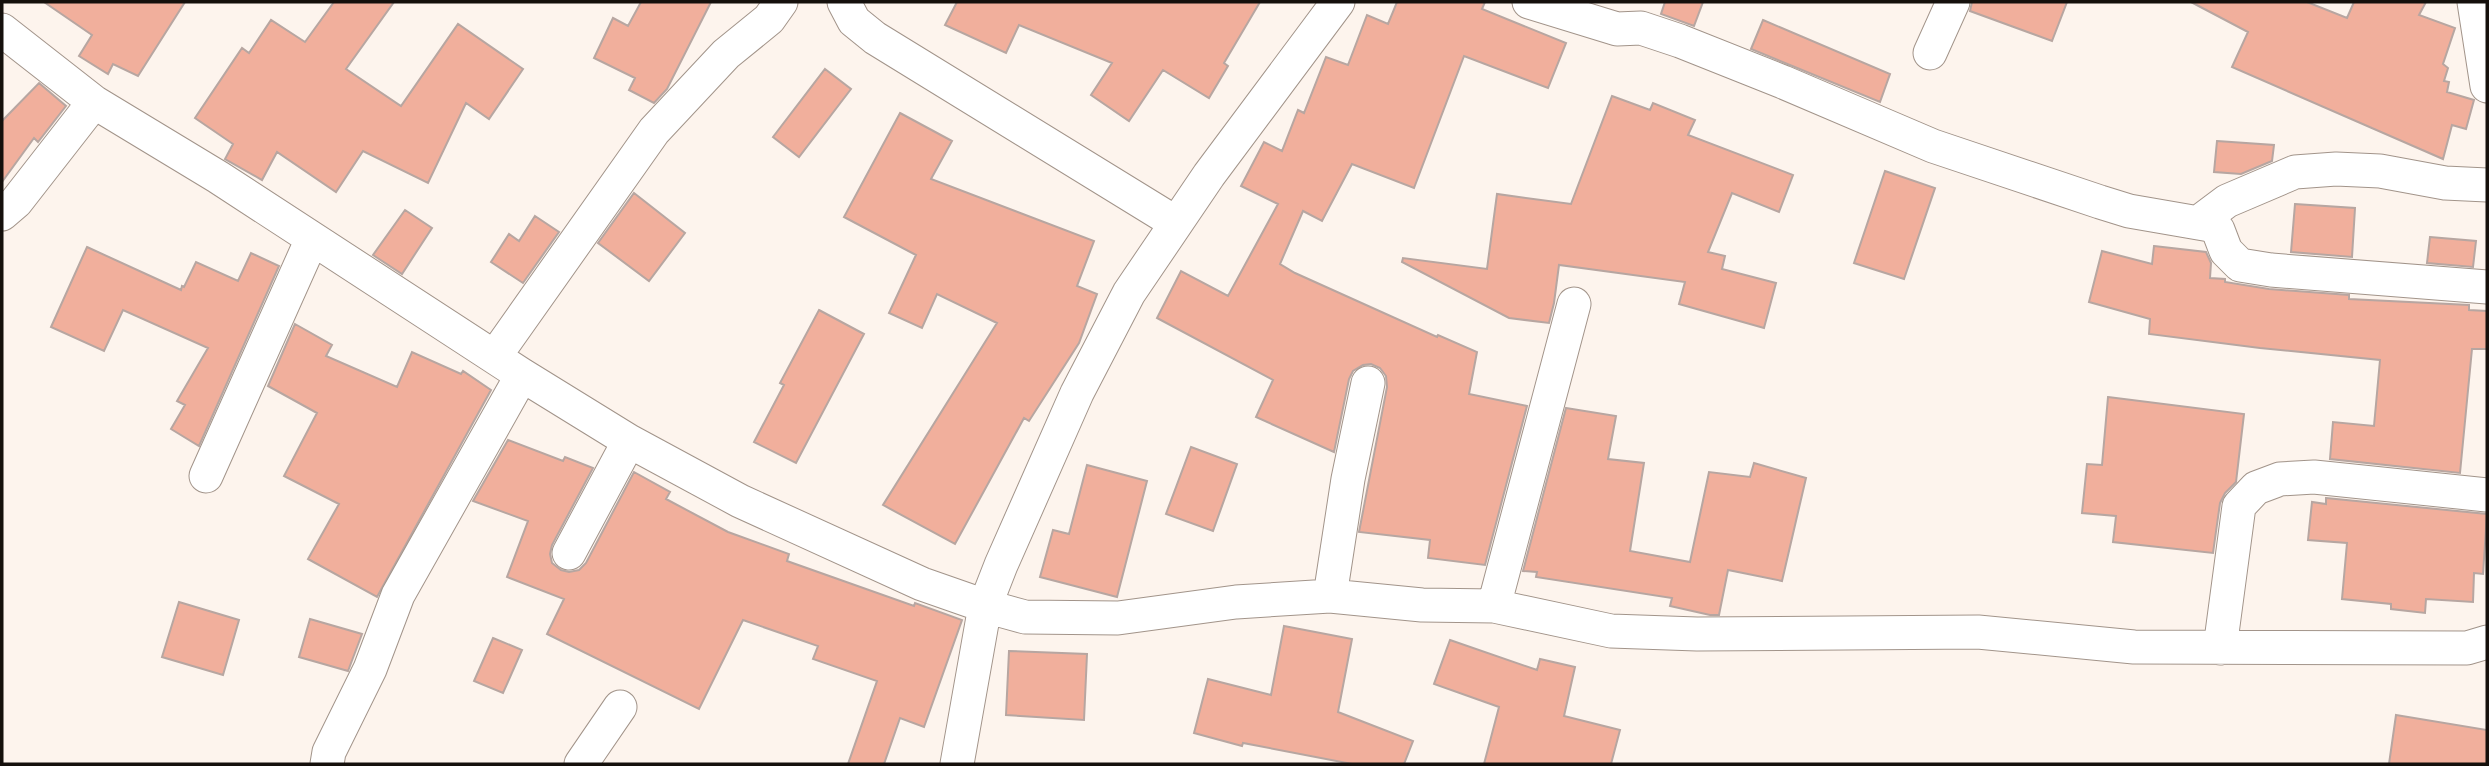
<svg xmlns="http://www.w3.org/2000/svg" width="2489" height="766" viewBox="0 0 2489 766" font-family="Bitter,serif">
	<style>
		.building { fill: #f1af9c; stroke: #b7a6a1; stroke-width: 2 }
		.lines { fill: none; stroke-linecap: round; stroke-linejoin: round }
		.street-casing { stroke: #a2948a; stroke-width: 35 }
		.street { stroke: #fff; stroke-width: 33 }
	</style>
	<rect width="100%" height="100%" fill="#fdf4ed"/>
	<!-- building -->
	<path class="building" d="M 44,2 L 185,2 L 138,76 L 113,64 L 108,74 L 79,56 L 92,35 Z
		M 334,2 L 394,2 L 346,69 L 401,106 L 458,24 L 523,69 L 489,119 L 466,103 L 428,183 L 363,151 L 336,192 L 277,152 L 262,180 L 225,159 L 233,144 L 195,118 L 242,48 L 249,53 L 271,20 L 305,42 Z
		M 641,2 L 711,2 L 667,89 L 654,103 L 629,90 L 635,78 L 594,58 L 613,18 L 628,26 Z
		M 957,2 L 1260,2 L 1224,63 L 1228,66 L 1209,98 L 1163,70 L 1129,121 L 1091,95 L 1112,63 L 1019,25 L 1006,53 L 945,25 Z
		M 1397,2 L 1485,2 L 1482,9 L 1566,43 L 1548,88 L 1464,56 L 1414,188 L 1352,164 L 1322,221 L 1303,211 L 1280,264 L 1295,273 L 1437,337 L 1438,335 L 1477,352 L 1469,394 L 1527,406 L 1485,565 L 1428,558 L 1430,540 L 1359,532 L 1387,387 L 1386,376 L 1380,368 L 1371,364 L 1363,365 L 1353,371 L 1349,379 L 1334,452 L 1256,417 L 1273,380 L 1157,318 L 1181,271 L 1228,296 L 1278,204 L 1241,186 L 1264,142 L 1282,151 L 1298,110 L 1304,113 L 1326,57 L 1348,65 L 1367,15 L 1388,24 Z
		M 1665,2 L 1703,2 L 1694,26 L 1661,14 Z
		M 1972,2 L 2067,2 L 2052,41 L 1970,11 Z
		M 2191,2 L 2307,2 L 2347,18 L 2354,2 L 2426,2 L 2419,15 L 2455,28 L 2443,64 L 2448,68 L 2444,81 L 2449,82 L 2447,92 L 2474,100 L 2466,129 L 2452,125 L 2443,159 L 2232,67 L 2248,32 Z
		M 1763,20 L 1890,74 L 1880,102 L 1751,49 Z
		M 825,69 L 851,89 L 799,157 L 773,137 Z
		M 39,83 L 66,106 L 38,142 L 34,138 L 2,182 L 2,121 Z
		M 1612,96 L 1650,110 L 1653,103 L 1695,120 L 1688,135 L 1793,175 L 1779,212 L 1732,193 L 1708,252 L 1725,256 L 1722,269 L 1776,283 L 1764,328 L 1679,304 L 1685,282 L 1559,265 L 1554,303 L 1549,323 L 1509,318 L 1402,262 L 1403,258 L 1487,269 L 1497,194 L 1571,204 Z
		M 900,113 L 952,141 L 931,179 L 1094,241 L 1077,286 L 1097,294 L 1079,343 L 1029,421 L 1024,418 L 955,544 L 883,505 L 997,323 L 937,294 L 922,328 L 889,313 L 916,255 L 844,217 Z
		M 2217,141 L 2274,145 L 2272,161 L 2241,174 L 2214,172 Z
		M 1885,171 L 1935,188 L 1904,279 L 1854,263 Z
		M 634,193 L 685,233 L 649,281 L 598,243 Z
		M 2295,204 L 2355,208 L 2352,257 L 2291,252 Z
		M 405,210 L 432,228 L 402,274 L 373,255 Z
		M 535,216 L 559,232 L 523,283 L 491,262 L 509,234 L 519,241 Z
		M 2430,237 L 2476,241 L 2473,267 L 2427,263 Z
		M 2154,246 L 2206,252 L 2211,263 L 2210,278 L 2225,279 L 2225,282 L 2269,289 L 2349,295 L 2349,299 L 2469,305 L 2469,310 L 2487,311 L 2487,349 L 2472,349 L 2460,473 L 2330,459 L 2333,422 L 2374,426 L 2380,360 L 2260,348 L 2149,334 L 2150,319 L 2089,302 L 2102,251 L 2152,264 Z
		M 87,247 L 181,290 L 182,286 L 184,287 L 196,262 L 238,281 L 251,253 L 279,266 L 199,446 L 171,429 L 185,405 L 177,401 L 208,348 L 123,310 L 104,351 L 51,327 Z
		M 819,310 L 864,334 L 796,463 L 754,442 L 784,385 L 780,383 Z
		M 295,324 L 332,345 L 326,356 L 397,387 L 412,352 L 461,374 L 463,371 L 491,390 L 377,597 L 308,559 L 339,504 L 284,476 L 317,413 L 268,386 Z
		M 2108,397 L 2244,414 L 2236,482 L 2225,493 L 2220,503 L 2213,553 L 2113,542 L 2116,516 L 2082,513 L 2087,464 L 2102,465 Z
		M 1566,408 L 1616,416 L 1608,459 L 1644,463 L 1630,551 L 1690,562 L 1709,472 L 1750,477 L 1754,463 L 1806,478 L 1782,581 L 1728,570 L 1719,615 L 1710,615 L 1670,606 L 1672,598 L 1536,577 L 1537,572 L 1523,571 Z
		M 508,440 L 563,461 L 565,457 L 593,468 L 552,545 L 550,554 L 552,563 L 561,570 L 569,572 L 579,570 L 586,563 L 634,472 L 670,492 L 666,499 L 728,532 L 789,554 L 787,561 L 914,606 L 915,603 L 962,620 L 924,727 L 900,718 L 884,764 L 848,764 L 877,681 L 813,659 L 818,646 L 743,620 L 699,709 L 547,634 L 564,599 L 507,577 L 528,521 L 473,501 Z
		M 1191,447 L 1237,464 L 1213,531 L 1166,514 Z
		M 1087,465 L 1147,481 L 1117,597 L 1040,577 L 1053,530 L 1069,534 Z
		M 2326,498 L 2487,514 L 2483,574 L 2474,573 L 2473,602 L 2426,599 L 2425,613 L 2391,609 L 2391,604 L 2342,599 L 2347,543 L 2308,540 L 2312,502 L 2326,504 Z
		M 179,602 L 239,620 L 223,675 L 162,657 Z
		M 310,619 L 362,634 L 348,671 L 299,657 Z
		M 1284,626 L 1352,639 L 1338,712 L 1413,741 L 1404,764 L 1352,764 L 1243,743 L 1242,746 L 1194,733 L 1208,679 L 1271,695 Z
		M 493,638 L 522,650 L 503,693 L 474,681 Z
		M 1450,640 L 1537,670 L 1540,659 L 1575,667 L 1564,716 L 1620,730 L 1611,764 L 1484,764 L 1499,707 L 1434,684 Z
		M 1009,651 L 1087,654 L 1084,720 L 1006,715 Z
		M 2396,715 L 2487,730 L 2487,764 L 2389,764 Z"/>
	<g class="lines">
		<defs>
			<path id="street" d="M 844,2 L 854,21 L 875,38 L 1176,223
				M 1529,2 L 1617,29 L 1641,28 L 1680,41 L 1783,82 L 1933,146 L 2100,202 L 2129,211 L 2210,225 L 2218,230 L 2226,251 L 2240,265 L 2271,270 L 2487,287
				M 2474,2 L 2487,86
				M 2,30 L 94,102 L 218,177 L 522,375 L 629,441 L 740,501 L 922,584 L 985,606 L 1025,617 L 1118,618 L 1236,602 L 1330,596 L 1422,605 L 1494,606 L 1611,631 L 1697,634 L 1978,632 L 2134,647 L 2467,648 L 2487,642
				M 1930,53 L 1953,2
				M 2,214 L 16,202 L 94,102
				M 2199,222 L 2227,201 L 2295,172 L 2336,169 L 2380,171 L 2445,183 L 2487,185
				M 495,356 L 654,131 L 726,54 L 769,19 L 781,2
				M 206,476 L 312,239
				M 569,553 L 629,441
				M 1330,596 L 1348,479 L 1368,383
				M 1494,606 L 1574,304
				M 2220,648 L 2239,506 L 2256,488 L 2280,479 L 2314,477 L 2487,495
				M 327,764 L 329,752 L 370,669 L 398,595 L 522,375
				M 581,764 L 620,707
				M 957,764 L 985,606 L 1001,565 L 1077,393 L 1129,293 L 1209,175 L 1338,2"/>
		</defs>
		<!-- street casing -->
		<use href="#street" class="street-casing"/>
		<!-- street -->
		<use href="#street" class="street"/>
	</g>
	<!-- border -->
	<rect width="2489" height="766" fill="none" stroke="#15100c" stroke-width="7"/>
</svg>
